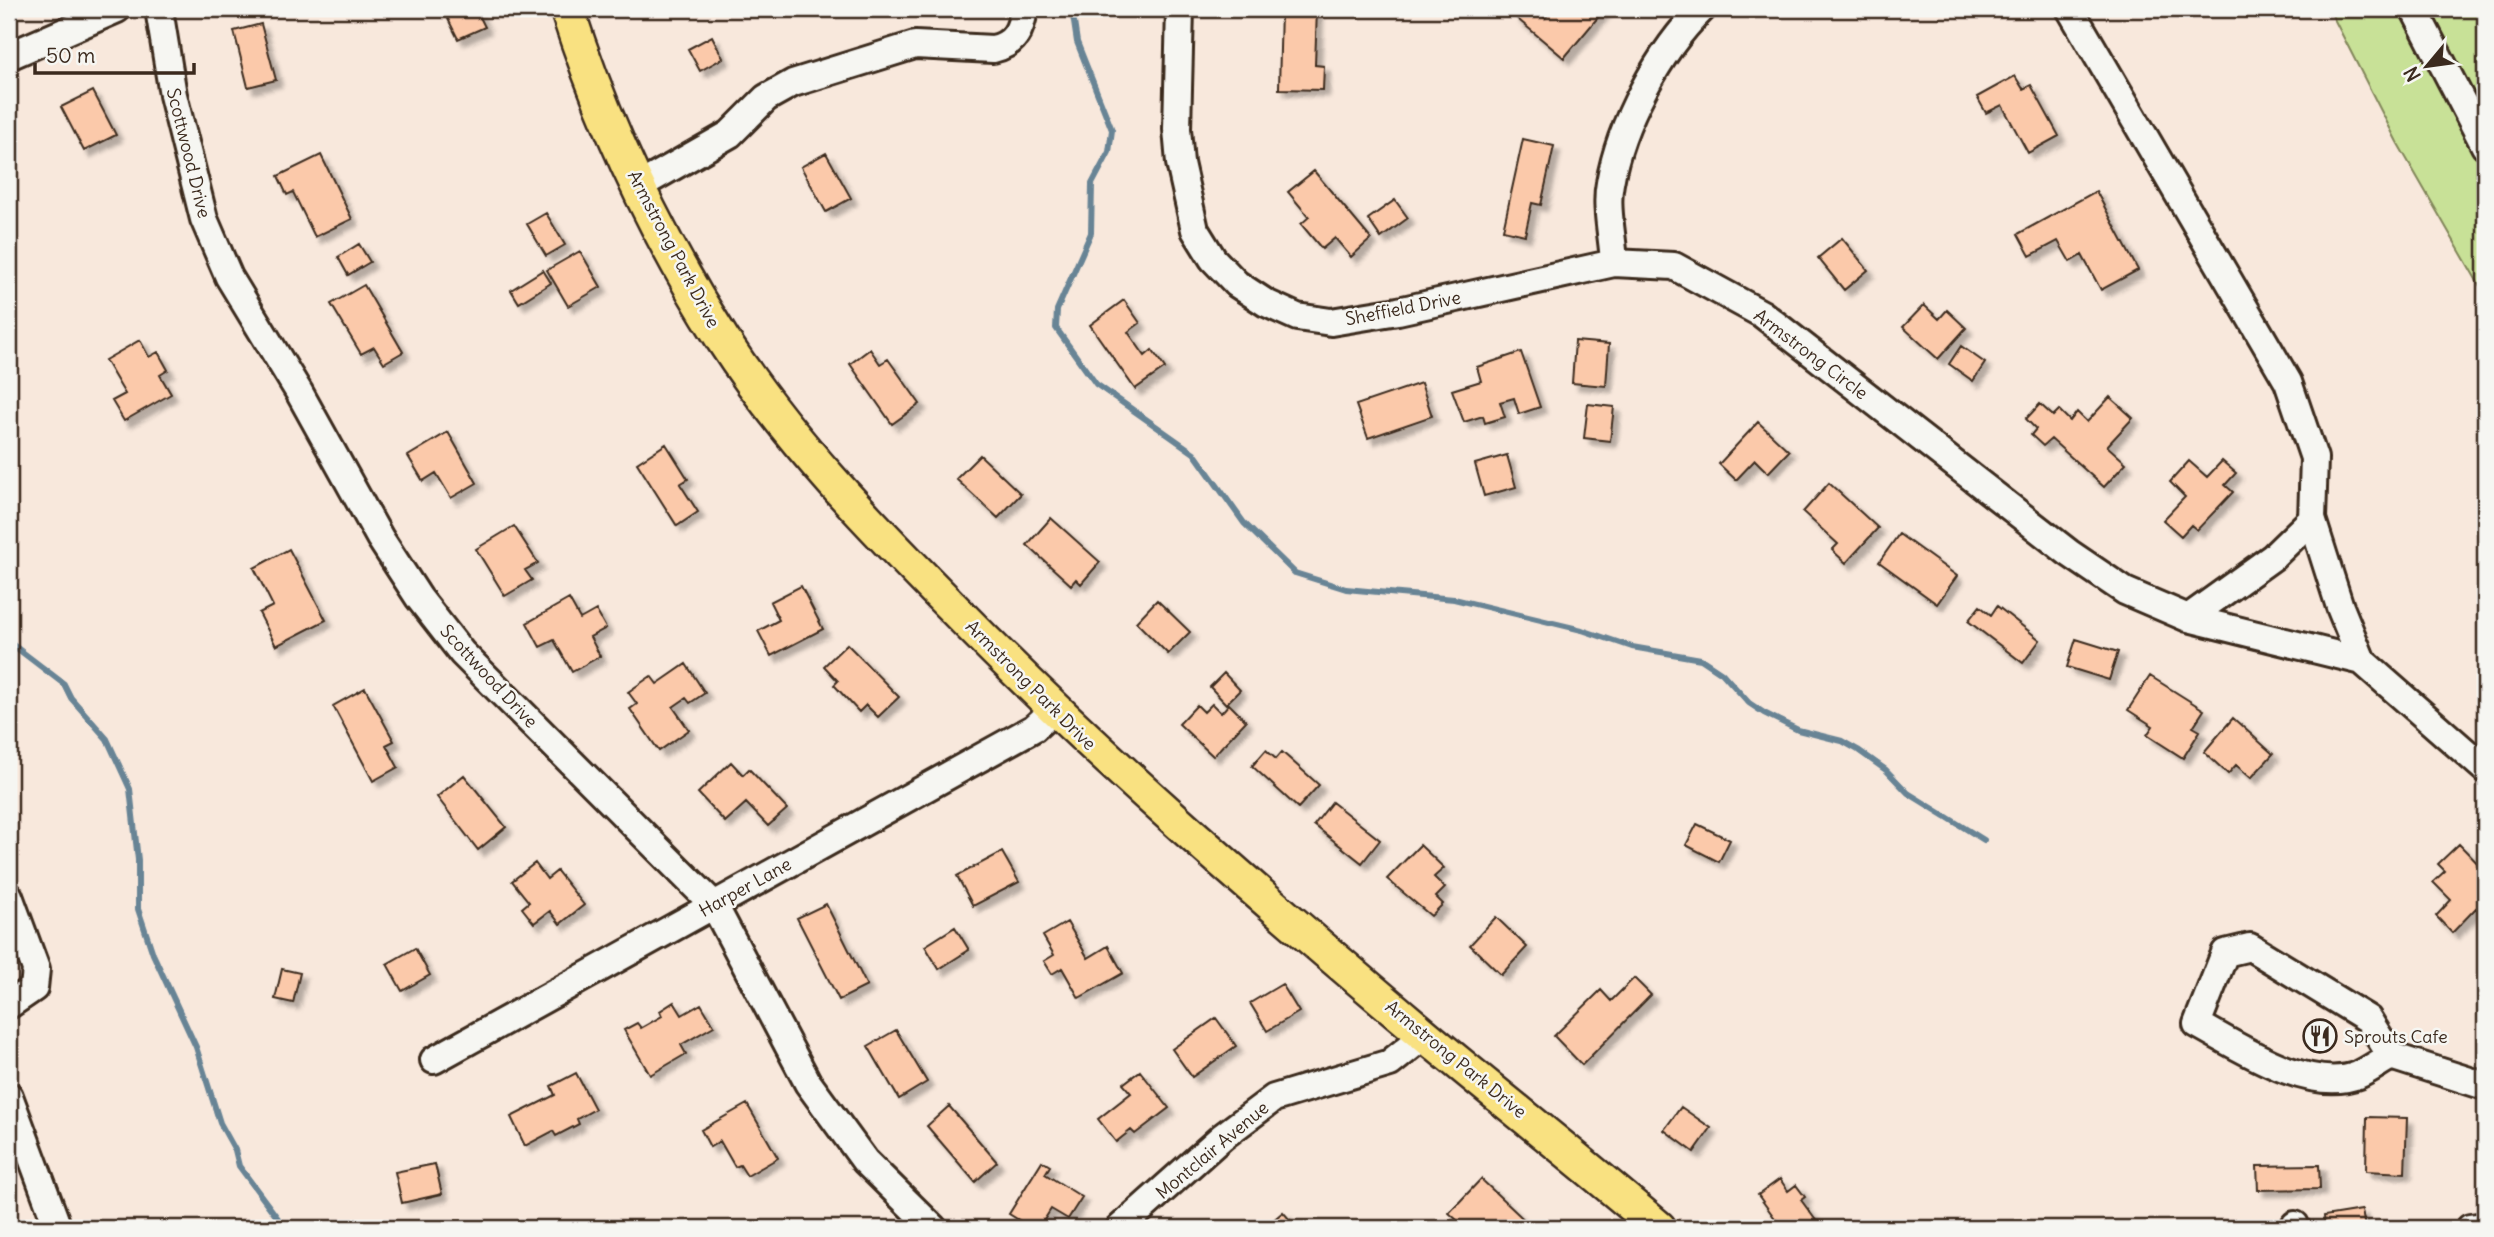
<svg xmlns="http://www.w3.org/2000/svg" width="2494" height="1237" viewBox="0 0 2494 1237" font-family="Delius,sans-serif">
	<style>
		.green { fill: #c8e197; stroke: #82865a; stroke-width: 2 }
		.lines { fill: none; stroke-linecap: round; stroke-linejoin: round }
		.stream { stroke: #688495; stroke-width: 6 }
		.building { fill: #fbc9aa; stroke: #3b2a1e; stroke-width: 2; filter: url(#shadow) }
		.minor-casing { stroke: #3b2a1e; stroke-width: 32 }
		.major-casing { stroke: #3b2a1e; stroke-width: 38 }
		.minor { stroke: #f6f6f2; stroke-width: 26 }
		.major { stroke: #f9e181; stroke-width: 33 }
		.labels { text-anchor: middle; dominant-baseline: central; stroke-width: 5; stroke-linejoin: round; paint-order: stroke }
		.street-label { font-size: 18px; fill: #3b2a1e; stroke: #f6f6f2 }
		.poi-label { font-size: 18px; fill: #3b2a1e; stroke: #f6f6f2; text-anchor: start }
	</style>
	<defs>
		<filter id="shadow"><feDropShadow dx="6" dy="6" stdDeviation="2" flood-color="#0004"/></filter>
	</defs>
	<rect width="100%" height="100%" fill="#f8e8dc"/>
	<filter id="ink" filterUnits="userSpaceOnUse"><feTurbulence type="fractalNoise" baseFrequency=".0143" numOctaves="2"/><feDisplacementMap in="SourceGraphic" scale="14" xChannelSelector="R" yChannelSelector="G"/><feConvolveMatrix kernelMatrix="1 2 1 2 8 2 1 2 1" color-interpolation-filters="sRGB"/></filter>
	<g filter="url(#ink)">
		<!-- green -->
		<path class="green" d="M 2329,9 L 2485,9 L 2485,295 L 2397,142 Z"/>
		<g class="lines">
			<!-- stream -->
			<path class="stream" d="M 1072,9 L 1077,42 L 1112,130 L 1109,152 L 1092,184 L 1091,233 L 1057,310 L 1056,328 L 1096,384 L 1194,453 L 1244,523 L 1295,573 L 1346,589 L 1454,599 L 1582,630 L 1632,647 L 1701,659 L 1722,673 L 1749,703 L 1764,713 L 1798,730 L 1842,741 L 1858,750 L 1886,770 L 1908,793 L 1984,840
				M 9,642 L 64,684 L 71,698 L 107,739 L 130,789 L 138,860 L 138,909 L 153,954 L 196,1047 L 220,1123 L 235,1150 L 239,1166 L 285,1228"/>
		</g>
		<!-- building -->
		<path class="building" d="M 443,9 L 476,9 L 485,27 L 458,39 Z
			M 1281,9 L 1317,9 L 1315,65 L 1324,66 L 1323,90 L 1279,89 Z
			M 1520,9 L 1534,9 L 1545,18 L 1553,9 L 1605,9 L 1564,58 L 1514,16 Z
			M 261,24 L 276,80 L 248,87 L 234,31 Z
			M 712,36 L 723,58 L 700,71 L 688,49 Z
			M 2015,76 L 2023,89 L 2031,85 L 2059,136 L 2028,153 L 2002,105 L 1986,113 L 1977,97 Z
			M 93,91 L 116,135 L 84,151 L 61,107 Z
			M 1523,139 L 1554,146 L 1541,205 L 1532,203 L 1525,235 L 1503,230 Z
			M 826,153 L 851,198 L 826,212 L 801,167 Z
			M 321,155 L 352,219 L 315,237 L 293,192 L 287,195 L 278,176 Z
			M 1314,171 L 1371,239 L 1351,257 L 1335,238 L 1322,249 L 1301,224 L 1309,217 L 1288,192 Z
			M 2096,191 L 2138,270 L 2101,290 L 2082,255 L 2070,262 L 2058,241 L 2030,256 L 2018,234 Z
			M 1395,200 L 1408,218 L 1381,238 L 1368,219 Z
			M 546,213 L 565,245 L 546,256 L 527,224 Z
			M 1842,238 L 1868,270 L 1844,290 L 1818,258 Z
			M 359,244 L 370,262 L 348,275 L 338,257 Z
			M 580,251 L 601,287 L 568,306 L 547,270 Z
			M 543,270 L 551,283 L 519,303 L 511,290 Z
			M 364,285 L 403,352 L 384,363 L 374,347 L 361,354 L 331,304 Z
			M 1124,300 L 1140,323 L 1128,332 L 1145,356 L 1152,350 L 1165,368 L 1135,389 L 1090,325 Z
			M 1924,305 L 1939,319 L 1947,310 L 1966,328 L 1938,359 L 1903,327 Z
			M 140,340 L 149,357 L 158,352 L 168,370 L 160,375 L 171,394 L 124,421 L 112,401 L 125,394 L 105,360 Z
			M 1575,341 L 1609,344 L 1606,386 L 1572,383 Z
			M 1961,346 L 1985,363 L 1973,381 L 1949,364 Z
			M 870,349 L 880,364 L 888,359 L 920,404 L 892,424 L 850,364 Z
			M 1521,352 L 1540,407 L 1519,414 L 1514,398 L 1500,402 L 1505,417 L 1485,423 L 1483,416 L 1464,422 L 1452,390 L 1481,381 L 1477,367 Z
			M 1421,383 L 1432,416 L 1368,438 L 1356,405 Z
			M 2110,397 L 2133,418 L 2107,446 L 2126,463 L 2104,487 L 2051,439 L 2043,446 L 2031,435 L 2036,429 L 2026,419 L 2040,404 L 2053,416 L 2059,410 L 2070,421 L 2077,412 L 2087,422 Z
			M 1588,404 L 1614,407 L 1610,441 L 1584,438 Z
			M 1758,422 L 1789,451 L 1768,473 L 1755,460 L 1736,480 L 1719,464 Z
			M 448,432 L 477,483 L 451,498 L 436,473 L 423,481 L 408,456 Z
			M 666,444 L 688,479 L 680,484 L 698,512 L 677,526 L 637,463 Z
			M 980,455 L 1021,494 L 998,518 L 956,479 Z
			M 1507,455 L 1516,487 L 1484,496 L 1475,464 Z
			M 2189,461 L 2207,477 L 2222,461 L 2236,473 L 2225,485 L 2233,492 L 2197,530 L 2191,525 L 2181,536 L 2163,520 L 2185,497 L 2170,482 Z
			M 1829,483 L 1878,528 L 1846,563 L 1832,550 L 1838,544 L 1803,512 Z
			M 1051,518 L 1100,562 L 1081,584 L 1076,579 L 1071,585 L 1027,545 Z
			M 514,526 L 538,563 L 525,570 L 532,580 L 505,596 L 476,549 Z
			M 1899,534 L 1957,576 L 1937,604 L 1879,562 Z
			M 289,549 L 326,620 L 276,646 L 259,613 L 273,606 L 254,568 Z
			M 801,586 L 823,629 L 771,656 L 758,631 L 779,620 L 770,602 Z
			M 569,599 L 580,619 L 596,610 L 606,628 L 590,637 L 600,656 L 572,672 L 554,640 L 540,647 L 527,623 Z
			M 1157,600 L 1190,632 L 1168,654 L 1136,622 Z
			M 1980,606 L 1991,615 L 1997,606 L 2040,640 L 2023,663 L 1968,621 Z
			M 2076,639 L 2118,652 L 2109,680 L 2067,667 Z
			M 847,644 L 899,697 L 878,717 L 866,705 L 859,712 L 834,685 L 838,681 L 824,666 Z
			M 686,664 L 705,693 L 690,703 L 686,698 L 673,707 L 689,730 L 659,751 L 630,709 L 637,704 L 628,692 L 651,676 L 657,684 Z
			M 1224,673 L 1240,690 L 1226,704 L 1210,687 Z
			M 2150,676 L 2204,710 L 2193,727 L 2200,731 L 2183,758 L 2147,735 L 2153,726 L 2128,710 Z
			M 365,688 L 394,741 L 386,745 L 398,767 L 373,781 L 333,706 Z
			M 1212,704 L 1221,713 L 1229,704 L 1246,721 L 1213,756 L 1179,724 L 1197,705 L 1204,712 Z
			M 2233,718 L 2273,754 L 2251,778 L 2236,765 L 2228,774 L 2204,752 Z
			M 1266,750 L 1276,759 L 1282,752 L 1319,785 L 1298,808 L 1252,766 Z
			M 731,762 L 743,775 L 749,769 L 787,809 L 768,826 L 746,803 L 725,822 L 698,793 Z
			M 464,775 L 506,827 L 478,850 L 437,797 Z
			M 1332,802 L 1380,840 L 1362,863 L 1314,825 Z
			M 1697,824 L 1730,840 L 1719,862 L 1686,845 Z
			M 2459,844 L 2485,871 L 2485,905 L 2479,911 L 2476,908 L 2452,933 L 2436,916 L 2451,900 L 2433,882 L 2445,871 L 2438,864 Z
			M 1420,845 L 1444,868 L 1434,877 L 1445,888 L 1436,897 L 1443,904 L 1431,916 L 1387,879 Z
			M 1002,852 L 1019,882 L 973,906 L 957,876 Z
			M 535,863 L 547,879 L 557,871 L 584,905 L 560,924 L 550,911 L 534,923 L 522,908 L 529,902 L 512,881 Z
			M 826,904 L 867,986 L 839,1000 L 797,918 Z
			M 1496,917 L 1527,947 L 1501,975 L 1470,945 Z
			M 1067,922 L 1088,958 L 1108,946 L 1123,973 L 1079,998 L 1062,968 L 1052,974 L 1044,961 L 1054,955 L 1043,936 Z
			M 955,927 L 969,950 L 939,969 L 925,946 Z
			M 415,948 L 430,975 L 402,991 L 387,964 Z
			M 282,969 L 300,973 L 293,1003 L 275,999 Z
			M 1634,978 L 1651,995 L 1582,1065 L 1554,1036 L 1601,990 L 1611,1001 Z
			M 1282,984 L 1299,1012 L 1267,1031 L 1250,1003 Z
			M 674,1002 L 682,1015 L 701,1004 L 714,1026 L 681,1045 L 686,1054 L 650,1075 L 624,1030 L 637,1023 L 641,1028 L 662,1016 L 660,1011 Z
			M 1216,1018 L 1236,1046 L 1192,1077 L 1172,1049 Z
			M 896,1030 L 927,1082 L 899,1099 L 868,1046 Z
			M 1140,1071 L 1169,1108 L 1135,1134 L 1131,1130 L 1116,1142 L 1098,1119 L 1131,1093 L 1123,1084 Z
			M 576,1073 L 595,1109 L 577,1119 L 579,1124 L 556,1136 L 553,1131 L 525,1146 L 511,1117 L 555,1095 L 551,1086 Z
			M 747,1104 L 778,1158 L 747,1176 L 740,1165 L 735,1167 L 720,1141 L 710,1147 L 701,1130 Z
			M 949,1106 L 997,1162 L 975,1182 L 927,1126 Z
			M 1681,1107 L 1711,1128 L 1694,1152 L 1664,1130 Z
			M 2367,1117 L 2407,1118 L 2405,1173 L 2366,1171 Z
			M 1042,1161 L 1050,1166 L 1045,1174 L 1082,1197 L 1068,1219 L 1051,1209 L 1039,1228 L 1032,1228 L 1009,1214 Z
			M 435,1164 L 442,1194 L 402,1203 L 395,1172 Z
			M 2319,1165 L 2320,1189 L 2258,1190 L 2257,1166 Z
			M 1481,1179 L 1533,1228 L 1466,1228 L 1449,1213 Z
			M 1780,1179 L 1788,1191 L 1796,1185 L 1805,1197 L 1801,1200 L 1820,1226 L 1782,1228 L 1758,1195 Z
			M 2362,1210 L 2365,1228 L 2325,1228 L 2324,1216 Z
			M 1283,1212 L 1297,1228 L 1264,1228 Z"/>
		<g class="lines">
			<defs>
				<path id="minor" d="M 159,9 L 173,95 L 204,219 L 229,277 L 299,392 L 380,538 L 419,598 L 462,653 L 714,905 L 808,1083 L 865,1161 L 933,1228
					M 1180,9 L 1177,129 L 1180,163 L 1195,230 L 1213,259 L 1237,284 L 1266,303 L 1297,317 L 1331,322 L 1398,311 L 1614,263 L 1674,266 L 1762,314 L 2069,553 L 2125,591 L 2188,618 L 2362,661
					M 2070,9 L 2288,382 L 2314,458 L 2312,519 L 2340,607 L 2362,661 L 2485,769
					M 2414,9 L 2485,146
					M 9,56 L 117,9
					M 639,186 L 730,134 L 766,98 L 793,83 L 915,45 L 993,49 C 1015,44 1021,30 1024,9
					M 1614,263 C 1613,238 1605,207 1610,183 C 1620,124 1659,51 1702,9
					M 2188,618 L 2273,557 L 2312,519
					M 9,896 L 36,969 L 34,988 L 9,1005
					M 2391,1056 C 2380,1062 2369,1070 2358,1075 C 2309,1094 2239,1047 2197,1024 L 2225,953 L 2250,947 L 2368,1019 L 2391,1056 L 2485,1086
					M 434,1060 L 1034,728 L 1054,710
					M 9,1096 L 58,1228
					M 2295,1225 L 2296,1228
					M 1120,1228 L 1222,1137 L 1274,1098 L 1390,1063 L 1425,1035
					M 2470,1228 L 2485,1226"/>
				<path id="major" d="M 567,9 C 604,124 658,238 723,340 C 789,442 872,526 957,612 C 1103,761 1261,897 1421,1032 C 1500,1098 1581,1161 1659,1228"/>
			</defs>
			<!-- minor casing -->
			<use href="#minor" class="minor-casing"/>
			<!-- major casing -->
			<use href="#major" class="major-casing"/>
			<!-- minor -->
			<use href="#minor" class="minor"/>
			<!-- major -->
			<use href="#major" class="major"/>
		</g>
	</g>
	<!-- icons -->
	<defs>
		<symbol id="restaurant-ring" viewBox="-11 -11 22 22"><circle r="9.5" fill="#f6f6f2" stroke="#3b2a1e" stroke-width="1.5"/><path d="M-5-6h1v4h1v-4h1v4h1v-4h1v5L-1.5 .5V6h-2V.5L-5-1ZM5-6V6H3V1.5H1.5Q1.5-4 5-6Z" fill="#3b2a1e"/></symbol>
	</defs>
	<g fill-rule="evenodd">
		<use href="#restaurant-ring" x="2301" y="1017" width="38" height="38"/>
	</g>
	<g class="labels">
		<!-- street labels -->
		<g class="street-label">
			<text transform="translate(189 153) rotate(76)">Scottwood Drive</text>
			<text transform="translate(674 249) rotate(62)">Armstrong Park Drive</text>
			<text transform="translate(1403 308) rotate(-11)">Sheffield Drive</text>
			<text transform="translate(1811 354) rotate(37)">Armstrong Circle</text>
			<text transform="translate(489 676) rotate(47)">Scottwood Drive</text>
			<text transform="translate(1031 685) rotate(45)">Armstrong Park Drive</text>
			<text transform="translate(745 887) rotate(-29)">Harper Lane</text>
			<text transform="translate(1456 1059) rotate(39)">Armstrong Park Drive</text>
			<text transform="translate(1212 1150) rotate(-40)">Montclair Avenue</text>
		</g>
		<!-- poi labels -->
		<g class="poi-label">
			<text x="2344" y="1036">Sprouts Cafe</text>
		</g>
	</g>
	<!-- margin -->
	<rect width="2494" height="1237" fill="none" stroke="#f6f6f2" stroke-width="35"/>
	<rect x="18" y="18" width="2459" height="1202" fill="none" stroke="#3b2a1e" stroke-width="2.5" filter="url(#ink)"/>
	<!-- north arrow -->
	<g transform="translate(2427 66) rotate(241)" stroke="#f6f6f2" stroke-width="5" paint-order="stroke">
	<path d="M0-5L12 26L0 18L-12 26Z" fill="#3b2a1e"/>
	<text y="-10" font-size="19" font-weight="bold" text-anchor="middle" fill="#3b2a1e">N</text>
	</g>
	<!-- scale -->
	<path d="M35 63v10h159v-10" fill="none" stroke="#3b2a1e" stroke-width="3.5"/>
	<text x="46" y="63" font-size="21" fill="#3b2a1e" stroke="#f6f6f2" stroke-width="5" paint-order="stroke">50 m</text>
</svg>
